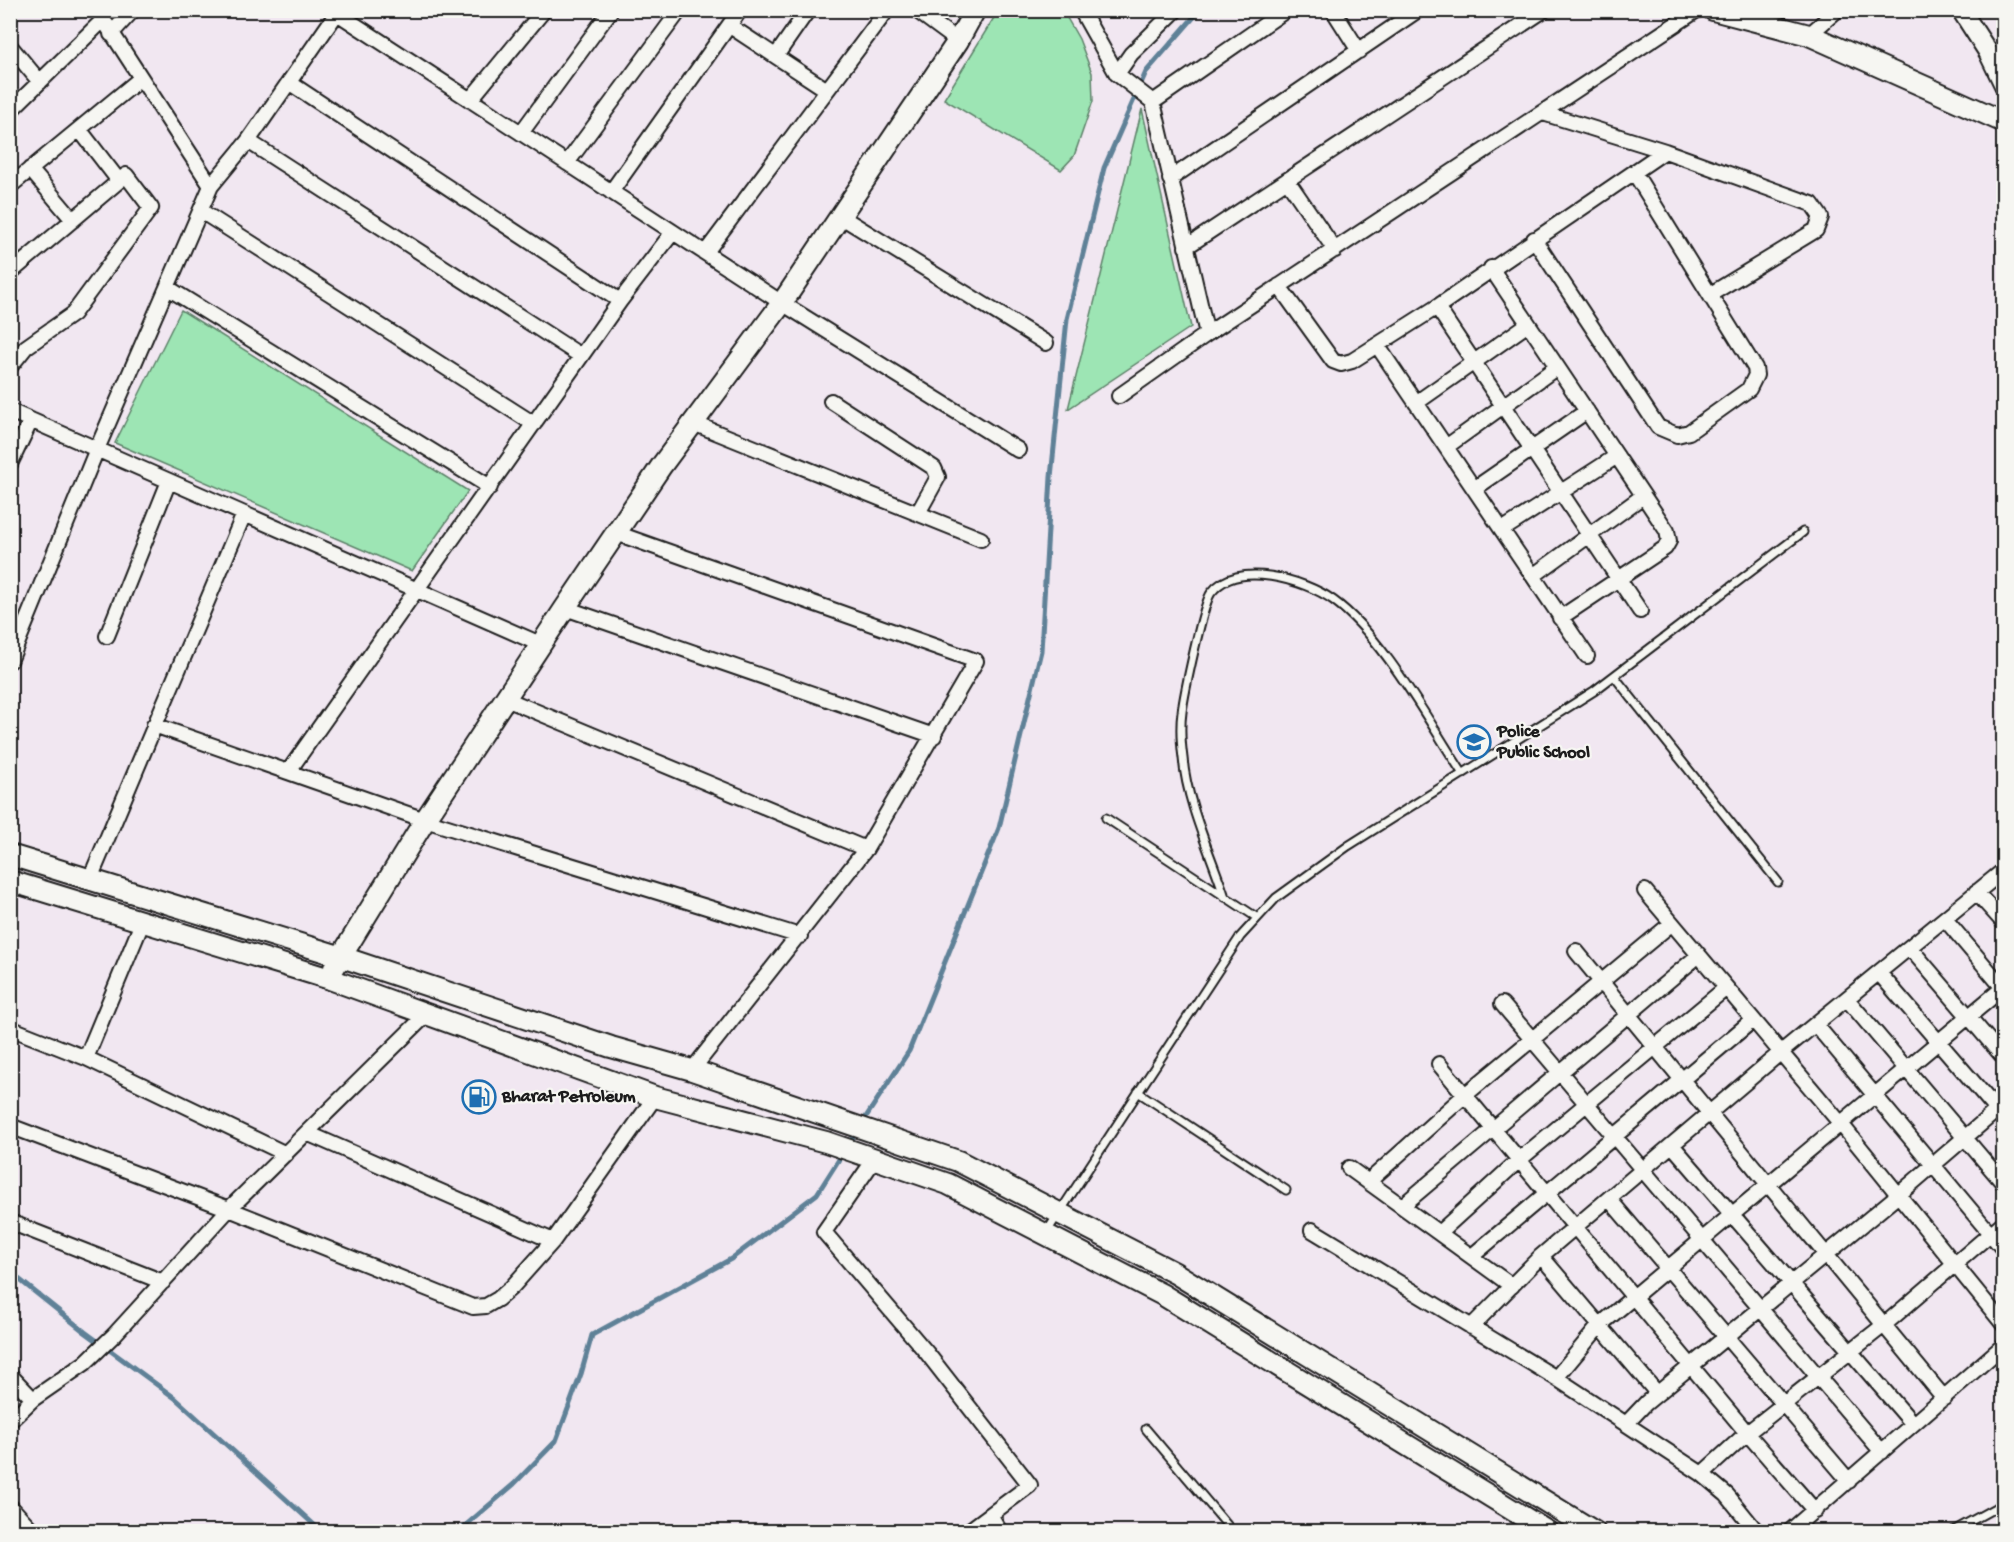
<svg xmlns="http://www.w3.org/2000/svg" width="2014" height="1542" viewBox="0 0 2014 1542" font-family="'Gochi Hand',sans-serif">
	<style>
		.green { fill: #9de5b4; stroke: #5c8068; stroke-width: 1.5 }
		.lines { fill: none; stroke-linecap: round; stroke-linejoin: round }
		.stream { stroke: #5e8197; stroke-width: 5 }
		.service-casing { stroke: #1c1c1c; stroke-width: 11 }
		.minor-casing { stroke: #1c1c1c; stroke-width: 18 }
		.tertiary-casing { stroke: #1c1c1c; stroke-width: 22 }
		.secondary-casing { stroke: #1c1c1c; stroke-width: 24 }
		.service { stroke: #f6f6f2; stroke-width: 7 }
		.minor { stroke: #f6f6f2; stroke-width: 14 }
		.tertiary { stroke: #f6f6f2; stroke-width: 18 }
		.secondary { stroke: #f6f6f2; stroke-width: 20 }
		.labels { text-anchor: middle; dominant-baseline: central; stroke-width: 4.5; stroke-linejoin: round; paint-order: stroke }
		.poi-label { font-size: 18px; font-weight: bold; fill: #1c1c1c; stroke: #f6f6f2; text-anchor: start }
	</style>
	<rect width="100%" height="100%" fill="#f1e7f1"/>
	<filter id="ink" filterUnits="userSpaceOnUse"><feTurbulence type="fractalNoise" baseFrequency=".0167" numOctaves="2"/><feDisplacementMap in="SourceGraphic" scale="12" xChannelSelector="R" yChannelSelector="G"/><feConvolveMatrix kernelMatrix="1 2 1 2 8 2 1 2 1" color-interpolation-filters="sRGB"/></filter>
	<g filter="url(#ink)">
		<!-- green -->
		<path class="green" d="M 998,11 L 1063,11 L 1079,39 L 1092,73 L 1093,101 L 1074,156 L 1061,170 L 944,99 Z
			M 1142,109 L 1191,327 L 1068,409 Z
			M 181,310 L 468,491 L 412,571 L 115,443 Z"/>
		<g class="lines">
			<!-- stream -->
			<path class="stream" d="M 862,1123 L 909,1051 L 999,828 L 1041,651 L 1051,477 L 1067,319 L 1104,168 L 1146,72 L 1200,10
				M 10,1272 L 85,1332 L 175,1398 L 322,1532
				M 458,1532 L 514,1484 L 556,1441 L 581,1374 L 592,1335 L 731,1259 L 817,1194 L 857,1131"/>
			<defs>
				<path id="service" d="M 1614,676 L 1778,882
					M 1106,818 L 1256,917
					M 1225,897 C 1210,852 1187,804 1183,758 C 1181,743 1180,726 1182,712 C 1184,695 1203,604 1211,593 C 1236,559 1305,580 1333,600 C 1383,636 1428,721 1463,774
					M 1138,1092 L 1286,1190
					M 1046,1233 L 1240,937 L 1276,898 L 1348,846 L 1594,691 L 1803,532
					M 1146,1429 L 1233,1532
					M 1951,1532 L 2004,1503"/>
				<path id="minor" d="M 97,10 L 211,186
					M 916,10 L 958,41
					M 1081,10 L 1117,74 L 1153,102 L 1207,334
					M 1333,10 L 1359,51
					M 337,13 L 782,303 L 1018,450
					M 730,26 L 827,90
					M 111,34 L 133,10
					M 1809,35 L 1837,10
					M 10,46 L 40,82
					M 776,56 L 808,10
					M 1117,74 L 1131,54 L 1176,10
					M 290,83 L 620,301
					M 470,100 L 544,10
					M 1153,102 L 1286,10
					M 10,111 L 102,21
					M 1543,113 L 1665,151 L 1812,204 L 1821,217 L 1816,230 L 1711,294
					M 79,129 L 119,181
					M 521,133 L 611,10
					M 248,141 L 581,356
					M 567,163 L 680,10
					M 30,169 L 73,220
					M 1170,179 L 1418,10
					M 1287,180 L 1335,250
					M 10,186 L 140,79
					M 611,192 L 740,10
					M 201,211 L 534,424
					M 840,216 L 1046,343
					M 1534,239 L 1658,427 L 1677,435 L 1689,432 L 1749,389 L 1756,375 L 1755,368 L 1634,172
					M 1186,247 L 1544,10
					M 706,252 L 887,10
					M 1491,268 L 1667,531 L 1669,541 L 1665,548 L 1560,618
					M 10,273 L 126,175 L 151,208 L 73,314 L 26,347 L 10,367
					M 1279,286 L 1333,361 L 1341,364 L 1352,361 L 1437,307 L 1665,151
					M 168,288 L 490,487
					M 1437,307 L 1640,611
					M 1377,345 L 1587,656
					M 1119,396 L 1207,334 L 1697,10
					M 831,401 L 934,468 L 938,477 L 918,513
					M 1416,403 L 1528,324
					M 10,411 L 540,644
					M 693,423 L 981,539
					M 1446,447 L 1557,367
					M 10,464 L 31,420
					M 1474,489 L 1587,411
					M 1502,530 L 1617,456
					M 616,533 L 976,661 L 866,849 L 692,1070
					M 1533,576 L 1643,496
					M 565,608 L 934,736
					M 107,636 L 169,481
					M 10,661 L 97,449 L 211,186 L 248,141 L 339,10
					M 506,699 L 866,849
					M 154,725 L 425,820 L 800,936
					M 288,772 L 620,301 L 673,232
					M 90,879 L 244,514
					M 1645,891 L 1841,1124 L 2004,1325
					M 1976,892 L 2004,923
					M 1945,919 L 2004,989
					M 1910,948 L 2004,1058
					M 1576,951 L 1944,1398
					M 1879,973 L 2004,1118
					M 1847,999 L 2004,1184
					M 1502,1004 L 1882,1452
					M 1816,1025 L 2004,1250
					M 10,1028 L 86,1058 L 286,1154
					M 86,1058 L 142,923
					M 1439,1064 L 1747,1433 L 1815,1511
					M 10,1126 L 229,1209 L 473,1307 L 486,1306 L 498,1299 L 512,1287 L 553,1241 L 655,1097
					M 307,1133 L 553,1241
					M 1672,1145 L 1913,1424
					M 876,1157 L 824,1232 L 927,1353 L 1030,1485 L 967,1532
					M 1349,1168 L 1512,1286
					M 1368,1182 L 1465,1095 L 1672,923
					M 1609,1199 L 1849,1481
					M 1402,1206 L 1699,955
					M 10,1222 L 163,1282
					M 1312,1230 L 1556,1378 L 1702,1474 L 1727,1495 L 1757,1532
					M 1439,1233 L 1519,1160 L 1726,988
					M 1472,1256 L 1753,1020
					M 1541,1256 L 1657,1393
					M 1471,1327 L 1541,1256 L 1575,1227 L 1780,1053 L 2004,870
					M 10,1375 L 33,1399
					M 1556,1378 L 1600,1325 L 2004,987
					M 10,1421 L 33,1399 L 85,1363 L 114,1335 L 229,1209 L 428,1013
					M 1626,1424 L 1646,1403 L 1897,1196 L 2004,1104
					M 1702,1474 L 1747,1433 L 1884,1325 L 2004,1222
					M 10,1506 L 34,1532
					M 991,1516 L 1000,1532
					M 1789,1532 L 2004,1345"/>
				<path id="tertiary" d="M 1961,10 L 1988,52 L 2004,85"/>
				<path id="secondary" d="M 1713,10 L 1809,35 L 2004,122
					M 10,855 L 339,956 L 611,1047 L 692,1070 L 958,1161 L 1175,1273 L 1595,1532
					M 10,881 L 330,979 L 655,1097 L 826,1142 L 948,1184 L 1163,1295 L 1548,1532
					M 334,968 L 425,820 L 565,608 L 662,465 L 782,303 L 958,41 L 975,10"/>
			</defs>
			<!-- service casing -->
			<use href="#service" class="service-casing"/>
			<!-- minor casing -->
			<use href="#minor" class="minor-casing"/>
			<!-- tertiary casing -->
			<use href="#tertiary" class="tertiary-casing"/>
			<!-- secondary casing -->
			<use href="#secondary" class="secondary-casing"/>
			<!-- service -->
			<use href="#service" class="service"/>
			<!-- minor -->
			<use href="#minor" class="minor"/>
			<!-- tertiary -->
			<use href="#tertiary" class="tertiary"/>
			<!-- secondary -->
			<use href="#secondary" class="secondary"/>
		</g>
	</g>
	<!-- icons -->
	<defs>
		<symbol id="school-ring" viewBox="-11 -11 22 22"><circle r="9.5" fill="#f6f6f2" stroke="#1f6fb2" stroke-width="1.5"/><path d="M0-5L7-2L0 1L-7-2ZM-4 1L0 2.5L4 1V4Q0 6-4 4Z" fill="#1f6fb2"/></symbol>
		<symbol id="fuel-ring" viewBox="-11 -11 22 22"><circle r="9.5" fill="#f6f6f2" stroke="#1f6fb2" stroke-width="1.5"/><path d="M-5.5-6h7V0h2V4h1.3V-2.5L3-4.5l.8-.8L6-3V5H2.5V1h-1V6h-7ZM-4.2-4.7v3.2H.2V-4.7Z" fill="#1f6fb2"/></symbol>
	</defs>
	<g fill-rule="evenodd">
		<use href="#school-ring" x="1455" y="723" width="38" height="38"/>
		<use href="#fuel-ring" x="460" y="1078" width="38" height="38"/>
	</g>
	<g class="labels">
		<!-- poi labels -->
		<g class="poi-label">
			<text x="1497" y="732">Police<tspan x="1497" dy="21">Public School</tspan></text>
			<text x="502" y="1097">Bharat Petroleum</text>
		</g>
	</g>
	<!-- margin -->
	<rect width="2014" height="1542" fill="none" stroke="#f6f6f2" stroke-width="36"/>
	<rect x="18" y="18" width="1978" height="1506" fill="none" stroke="#1c1c1c" stroke-width="2" filter="url(#ink)"/>
</svg>
